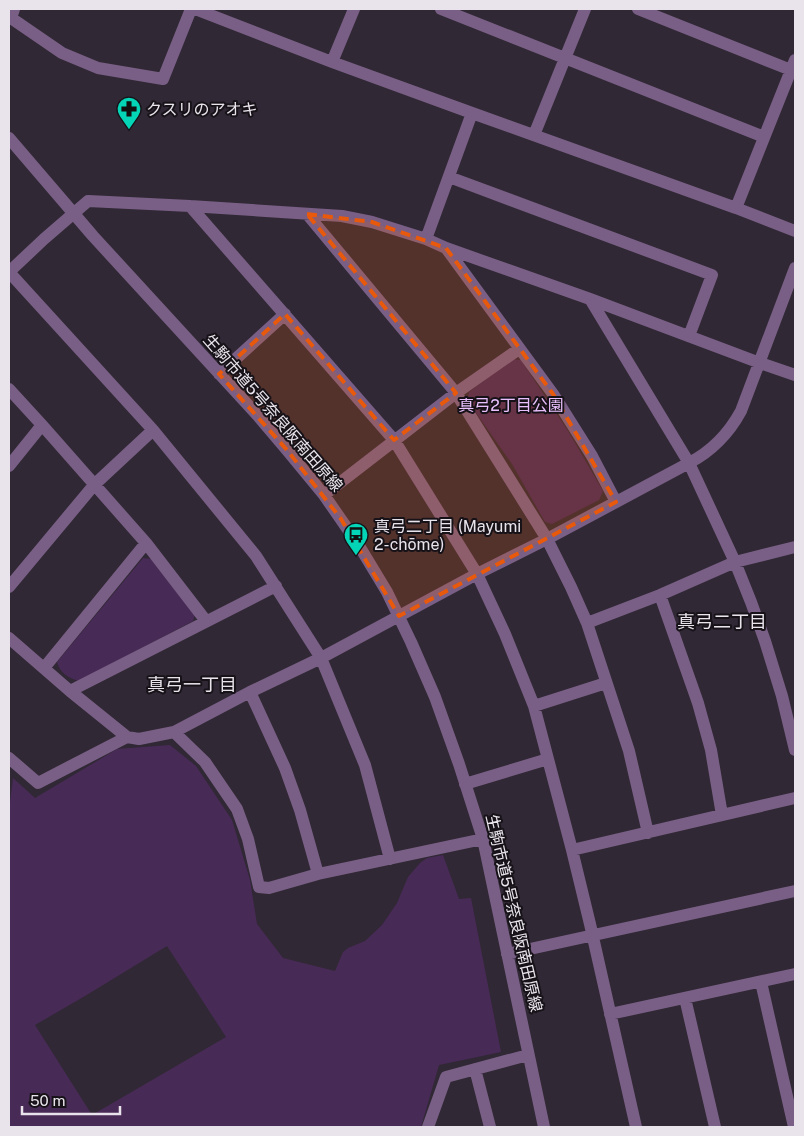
<svg xmlns="http://www.w3.org/2000/svg" width="804" height="1136" viewBox="0 0 804 1136" font-family="'Public Sans','Noto Sans JP',sans-serif">
	<style>
		.green { fill: #482a56; fill-rule: evenodd }
		.lines { fill: none; stroke-linecap: round; stroke-linejoin: round }
		.minor { stroke: #795f85; stroke-width: 12 }
		.marked { fill: #e8590c; fill-opacity: 0.2; stroke: #e8590c; stroke-width: 4; stroke-dasharray: 10 6; stroke-linejoin: round }
		.labels { text-anchor: middle; dominant-baseline: central; stroke-width: 4; stroke-linejoin: round; paint-order: stroke }
		.poi-label { font-size: 16px; fill: #e9e4ec; stroke: #161218; text-anchor: start }
		.park-label { font-size: 16px; fill: #e9c0fd; stroke: #161218 }
		.street-label { font-size: 16px; fill: #e9e4ec; stroke: #161218 }
		.neighbourhood-label { font-size: 18px; fill: #e9e4ec; stroke: #161218 }
	</style>
	<rect width="100%" height="100%" fill="#302835"/>
	<!-- green -->
	<path class="green" d="M 512,359 L 521,360 L 568,431 L 603,491 L 599,500 L 552,524 L 545,522 L 512,464 L 467,400 L 469,392 Z
		M 143,558 L 152,559 L 195,614 L 193,621 L 79,681 C 68,678 60,673 57,662 Z
		M 170,745 L 196,766 L 232,820 L 250,880 L 257,924 L 283,958 L 335,971 L 343,952 L 348,948 L 365,941 L 382,925 L 397,903 L 408,877 L 420,863 L 427,858 L 443,855 L 459,899 L 471,898 L 501,1052 L 439,1065 L 421,1127 L 9,1127 L 9,810 L 13,778 L 35,798 L 117,749 ZM 167,946 L 226,1037 L 92,1115 L 35,1025 L 85,996 Z"/>
	<g class="lines">
		<!-- minor -->
		<path class="minor" d="M 14,9 L 11,18 L 62,53 L 98,68 L 163,79 L 191,9
			M 195,9 L 332,62 L 472,113 L 426,239
			M 441,9 L 764,137
			M 638,9 L 791,70
			M 332,62 L 354,9
			M 472,113 L 736,208 L 795,231
			M 534,135 L 585,9
			M 9,138 L 93,236 L 259,417 L 287,450 L 324,495 L 358,544 L 387,592 L 411,642 L 435,697 L 459,764 L 483,839 L 544,1127
			M 449,177 L 712,275 L 689,336
			M 190,206 L 394,440 L 477,574 L 505,634 L 534,706 L 572,850 L 590,924 L 636,1127
			M 736,208 L 795,60
			M 307,214 L 456,393 L 547,539 L 571,587 L 587,623 L 629,751 L 648,833
			M 446,248 L 553,394 L 592,456 L 616,502
			M 590,299 L 689,463 L 735,562 L 751,602 L 765,641 L 782,696 L 795,750
			M 219,374 L 285,314
			M 9,389 L 42,425 L 146,543 L 206,621
			M 9,466 L 42,425
			M 324,495 L 456,393 L 519,349
			M 9,587 L 94,485 L 153,430
			M 660,595 L 698,703 L 711,750 L 722,815
			M 587,623 L 660,595 L 735,562 L 795,547
			M 9,638 L 70,691 L 127,737 L 139,739 L 174,732 L 250,692 L 321,658 L 477,574 L 547,539 L 689,463 C 712,451 728,435 741,411 L 795,268
			M 44,668 L 146,543
			M 70,691 L 276,586
			M 250,692 L 285,768 L 300,810 L 318,874
			M 534,706 L 606,683
			M 174,732 L 205,762 L 237,809 L 248,839 L 259,887 L 269,888 L 318,874 L 483,839
			M 9,758 L 38,783 L 127,737
			M 465,784 L 548,759
			M 572,850 L 795,798
			M 390,859 L 365,765 L 321,658 L 256,556 L 153,430 L 9,272 L 44,239 L 88,201 L 190,206 L 342,216 L 372,222 L 426,239 L 446,248 L 590,299 L 760,363 L 795,375
			M 507,954 L 795,891
			M 761,982 L 794,1127
			M 685,998 L 715,1127
			M 610,1014 L 795,974
			M 475,1069 L 490,1127
			M 428,1127 L 446,1077 L 528,1055"/>
	</g>
	<!-- marked area -->
	<path class="marked" d="M 307,214 L 372,222 L 446,248 L 553,394 L 616,502 L 399,616 L 341,519 L 287,450 L 219,374 L 285,314 L 394,440 L 456,393 Z"/>
	<!-- icons -->
	<defs>
		<symbol id="pharmacy-pin" viewBox="-11 -11 22 30"><path d="M0 17L-7.5 6A9.5 9.5 0 1 1 7.5 6Z" fill="#03d5b6" stroke="#161218"/><path d="M-2-6h4v4h4v4h-4v4h-4v-4h-4v-4h4Z" fill="#111"/></symbol>
		<symbol id="bus-pin" viewBox="-11 -11 22 30"><path d="M0 17L-7.5 6A9.5 9.5 0 1 1 7.5 6Z" fill="#03d5b6" stroke="#161218"/><path d="M-5-6H5V4H4V6H2V4H-2V6H-4V4H-5ZM-3.5-4V0h7V-4ZM-3.5 1.2v1.5H-2V1.2ZM2 1.2v1.5H3.5V1.2Z" fill="#111"/></symbol>
	</defs>
	<g fill-rule="evenodd">
		<use href="#pharmacy-pin" x="115" y="95" width="28" height="38"/>
		<use href="#bus-pin" x="342" y="521" width="28" height="38"/>
	</g>
	<g class="labels">
		<!-- poi labels -->
		<g class="poi-label">
			<text x="146" y="109">クスリのアオキ</text>
			<text x="374" y="526">真弓二丁目 (Mayumi<tspan x="374" dy="18">2-chōme)</tspan></text>
		</g>
		<!-- park labels -->
		<g class="park-label">
			<text x="511" y="405">真弓2丁目公園</text>
		</g>
		<!-- street labels -->
		<g class="street-label">
			<text transform="translate(273 413) rotate(49)">生駒市道5号奈良阪南田原線</text>
			<text transform="translate(514 913) rotate(77)">生駒市道5号奈良阪南田原線</text>
		</g>
		<!-- neighbourhood labels -->
		<g class="neighbourhood-label">
			<text x="722" y="621">真弓二丁目</text>
			<text x="192" y="684">真弓一丁目</text>
		</g>
	</g>
	<!-- border -->
	<rect width="804" height="1136" fill="none" stroke="#e9e4ec" stroke-width="20"/>
	<!-- scale -->
	<path d="M22 1106v8h98v-8" fill="none" stroke="#e9e4ec" stroke-width="2.5"/>
	<text x="30" y="1106" font-size="15" fill="#e9e4ec" stroke="#161218" stroke-width="4" paint-order="stroke">50 m</text>
</svg>
